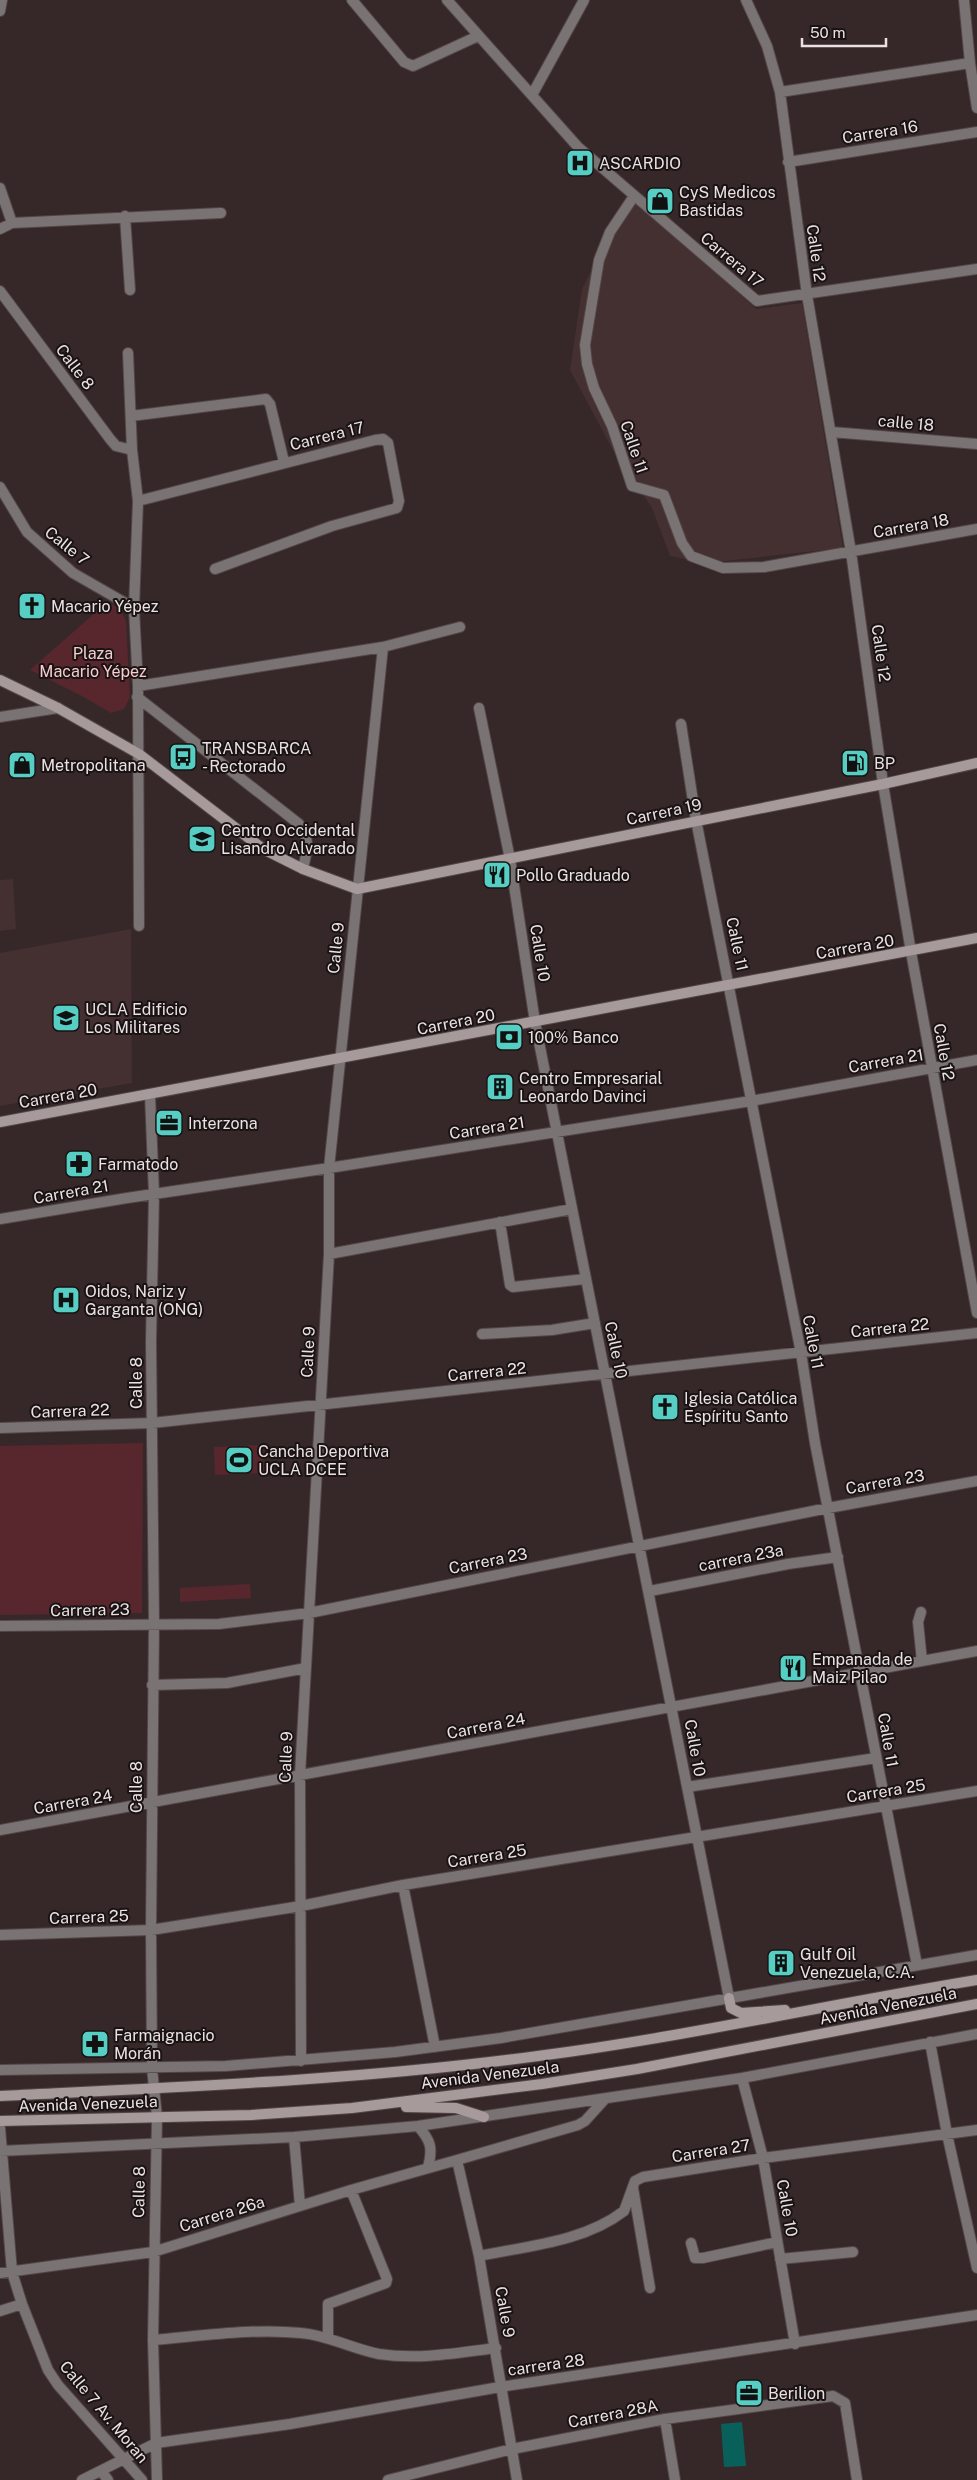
<svg xmlns="http://www.w3.org/2000/svg" width="977" height="2480" viewBox="0 0 977 2480" font-family="'Public Sans',sans-serif">
	<style>
		.built { fill: #442f31 }
		.green { fill: #57272d }
		.water { fill: #09605a }
		.lines { fill: none; stroke-linecap: round; stroke-linejoin: round }
		.street-casing { stroke: #534647; stroke-width: 12 }
		.secondary-casing { stroke: #534647; stroke-width: 12 }
		.street { stroke: #7a7373; stroke-width: 10 }
		.secondary { stroke: #a79a9b; stroke-width: 10 }
		.labels { text-anchor: middle; dominant-baseline: central; stroke-width: 4; stroke-linejoin: round; paint-order: stroke }
		.street-label { font-size: 16px; fill: #ebe1e2; stroke: #191313 }
		.poi-label { font-size: 16px; fill: #ebe1e2; stroke: #191313; text-anchor: start }
		.park-label { font-size: 16px; fill: #f8cdcf; stroke: #191313 }
	</style>
	<rect width="100%" height="100%" fill="#362829"/>
	<!-- built -->
	<path class="built" d="M 630,193 L 756,309 L 802,303 L 843,548 L 706,563 L 670,556 L 652,508 L 614,452 L 570,370 L 582,289 Z
		M 13,879 L 16,929 L 0,931 L 0,880 Z
		M 131,929 L 132,1083 L 0,1106 L 0,953 Z"/>
	<!-- green -->
	<path class="green" d="M 110,603 L 120,609 L 126,621 L 130,697 L 124,709 L 111,713 L 82,696 L 30,670 L 104,605 Z
		M 143,1443 L 142,1613 L 0,1615 L 0,1446 Z
		M 263,1445 L 264,1473 L 215,1475 L 214,1447 Z
		M 250,1584 L 251,1598 L 180,1602 L 180,1588 Z"/>
	<!-- water -->
	<path class="water" d="M 742,2422 L 746,2466 L 724,2467 L 721,2424 Z"/>
	<g class="lines">
		<defs>
			<path id="street" d="M 352,0 L 404,62 L 413,66 L 478,36
				M 447,0 L 578,147 L 757,301 L 977,269
				M 746,0 L 767,46 L 780,92 L 807,295 L 851,552 L 883,784 L 911,952 L 977,1313
				M 964,0 L 970,63 L 977,108
				M 0,11 L 2,0
				M 780,92 L 970,63
				M 532,95 L 584,0
				M 788,162 L 977,132
				M 0,188 L 12,223
				M 634,196 L 610,232 L 599,260 L 585,345 L 587,364 L 594,388 L 612,426 L 632,486 L 664,495 L 682,543 L 691,556 L 723,568 L 764,567 L 977,529
				M 125,216 L 130,290
				M 0,229 L 12,223 L 221,213
				M 0,291 L 110,439 L 116,446 L 132,450
				M 128,353 L 132,450 L 138,501 L 134,608 L 138,686 L 139,926
				M 131,416 L 266,399 L 270,404 L 284,462
				M 832,432 L 977,444
				M 0,487 L 27,532 L 73,573 L 134,608
				M 138,501 L 375,440 L 383,439 L 388,443 L 399,501 L 397,508 L 332,526 L 215,569
				M 138,686 L 383,647 L 460,627
				M 137,697 L 299,824 C 311,839 307,851 303,869
				M 479,708 L 510,859 L 535,1022 L 729,1998
				M 0,717 L 58,708
				M 681,724 L 696,820 L 801,1353 L 815,1443 L 917,1965
				M 150,1095 L 154,1194 L 151,1342 L 154,1624 L 151,1930 L 152,2068 L 157,2117 L 153,2340 L 157,2480
				M 0,1219 L 127,1198 L 329,1168 L 751,1101 L 977,1060
				M 500,1222 L 510,1285 L 513,1287 L 585,1279
				M 329,1254 L 572,1209
				M 482,1334 L 552,1330 L 595,1323
				M 0,1428 L 152,1423 L 977,1333
				M 650,1591 L 788,1564 L 838,1557
				M 921,1612 L 918,1622 L 922,1661
				M 0,1626 L 219,1624 L 309,1613 L 828,1508 L 977,1481
				M 152,1685 L 227,1683 L 306,1668
				M 687,1787 L 876,1758
				M 0,1830 L 977,1651
				M 403,1885 L 435,2047
				M 0,1935 L 151,1930 L 301,1906 L 403,1885 L 977,1791
				M 930,2042 L 947,2134 L 977,2268
				M 301,2061 L 300,1775 L 329,1254 L 329,1168 L 383,647
				M 0,2070 L 226,2066 L 395,2052 L 501,2038 L 977,1955
				M 742,2078 L 763,2158 L 795,2344
				M 418,2126 C 431,2141 433,2148 428,2167
				M 0,2128 L 12,2272 L 22,2304 L 48,2370 L 58,2385 L 142,2480
				M 294,2137 L 300,2206
				M 0,2151 L 294,2137 L 418,2126 L 742,2078 L 977,2034
				M 457,2160 L 578,2125 L 585,2121 L 605,2099
				M 633,2188 L 650,2288
				M 691,2243 L 695,2258 L 703,2258 L 777,2242
				M 479,2256 C 527,2246 584,2242 624,2211 L 635,2181 L 643,2177 L 763,2158 L 977,2130
				M 780,2259 L 853,2252
				M 0,2273 L 153,2252 L 351,2190 L 457,2160 L 479,2256 L 517,2480
				M 0,2311 L 22,2304
				M 328,2338 L 328,2304 L 386,2283 L 387,2279 L 351,2190
				M 153,2340 C 202,2336 252,2328 301,2333 C 328,2335 352,2349 379,2354 C 418,2360 457,2353 496,2348
				M 665,2419 L 675,2480
				M 101,2471 L 108,2480
				M 82,2480 L 156,2443 L 290,2424 L 500,2387 L 977,2315
				M 388,2480 L 512,2449 L 665,2419 L 833,2396 L 845,2403 L 857,2480"/>
			<path id="secondary" d="M 0,680 L 58,708 L 139,754 L 263,849 L 303,869 L 357,889 L 883,784 L 977,763
				M 0,1122 L 977,938
				M 729,1998 L 731,2008 L 741,2013 L 785,2010
				M 0,2096 C 180,2087 360,2080 538,2056 C 685,2037 831,2004 977,1980
				M 406,2107 L 456,2108 L 484,2117
				M 0,2121 L 251,2115 L 352,2108 L 542,2084 L 637,2069 L 977,2004"/>
		</defs>
		<!-- street casing -->
		<use href="#street" class="street-casing"/>
		<!-- secondary casing -->
		<use href="#secondary" class="secondary-casing"/>
		<!-- street -->
		<use href="#street" class="street"/>
		<!-- secondary -->
		<use href="#secondary" class="secondary"/>
	</g>
	<!-- icons -->
	<defs>
		<symbol id="hospital-square" viewBox="-11 -11 22 22"><rect x="-9" y="-9" width="18" height="18" rx="4" fill="#56cec3" stroke="#191313"/><path d="M-5-5h3v3.5h4V-5h3V5h-3V1.5h-4V5h-3Z" fill="#111"/></symbol>
		<symbol id="shop-square" viewBox="-11 -11 22 22"><rect x="-9" y="-9" width="18" height="18" rx="4" fill="#56cec3" stroke="#191313"/><path d="M-5-2.5h2.3a2.7 3.5 0 0 1 5.4 0H5L5.5 6h-11ZM-1.5-2.5h3a1.5 2.3 0 0 0-3 0Z" fill="#111"/></symbol>
		<symbol id="church-square" viewBox="-11 -11 22 22"><rect x="-9" y="-9" width="18" height="18" rx="4" fill="#56cec3" stroke="#191313"/><path d="M-1.2-6h2.4v3.5h3.3v2.4h-3.3V6h-2.4V-.1h-3.3v-2.4h3.3Z" fill="#111"/></symbol>
		<symbol id="bus-square" viewBox="-11 -11 22 22"><rect x="-9" y="-9" width="18" height="18" rx="4" fill="#56cec3" stroke="#191313"/><path d="M-5-6H5V4H4V6H2V4H-2V6H-4V4H-5ZM-3.5-4V0h7V-4ZM-3.5 1.2v1.5H-2V1.2ZM2 1.2v1.5H3.5V1.2Z" fill="#111"/></symbol>
		<symbol id="fuel-square" viewBox="-11 -11 22 22"><rect x="-9" y="-9" width="18" height="18" rx="4" fill="#56cec3" stroke="#191313"/><path d="M-5.5-6h7V0h2V4h1.3V-2.5L3-4.5l.8-.8L6-3V5H2.5V1h-1V6h-7ZM-4.2-4.7v3.2H.2V-4.7Z" fill="#111"/></symbol>
		<symbol id="university-square" viewBox="-11 -11 22 22"><rect x="-9" y="-9" width="18" height="18" rx="4" fill="#56cec3" stroke="#191313"/><path d="M0-5L7-2L0 1L-7-2ZM-4 1L0 2.5L4 1V4Q0 6-4 4Z" fill="#111"/></symbol>
		<symbol id="restaurant-square" viewBox="-11 -11 22 22"><rect x="-9" y="-9" width="18" height="18" rx="4" fill="#56cec3" stroke="#191313"/><path d="M-5-6h1v4h1v-4h1v4h1v-4h1v5L-1.5 .5V6h-2V.5L-5-1ZM5-6V6H3V1.5H1.5Q1.5-4 5-6Z" fill="#111"/></symbol>
		<symbol id="bank-square" viewBox="-11 -11 22 22"><rect x="-9" y="-9" width="18" height="18" rx="4" fill="#56cec3" stroke="#191313"/><path d="M-6-4H6V4H-6ZM0-2.3a2.3 2.3 0 1 0 0 4.6a2.3 2.3 0 1 0 0-4.6Z" fill="#111"/></symbol>
		<symbol id="building-square" viewBox="-11 -11 22 22"><rect x="-9" y="-9" width="18" height="18" rx="4" fill="#56cec3" stroke="#191313"/><path d="M-4-6H4V6H1V3H-1V6H-4ZM-2.5-4.3h1.7v1.8h-1.7ZM.8-4.3h1.7v1.8H.8ZM-2.5-1h1.7V.8h-1.7ZM.8-1h1.7V.8H.8Z" fill="#111"/></symbol>
		<symbol id="office-square" viewBox="-11 -11 22 22"><rect x="-9" y="-9" width="18" height="18" rx="4" fill="#56cec3" stroke="#191313"/><path d="M-6-3h4V-5.5h4V-3h4V5H-6ZM-1-4.5V-3h2v-1.5ZM-6 0V1H6V0Z" fill="#111"/></symbol>
		<symbol id="pharmacy-square" viewBox="-11 -11 22 22"><rect x="-9" y="-9" width="18" height="18" rx="4" fill="#56cec3" stroke="#191313"/><path d="M-2-6h4v4h4v4h-4v4h-4v-4h-4v-4h4Z" fill="#111"/></symbol>
		<symbol id="stadium-square" viewBox="-11 -11 22 22"><rect x="-9" y="-9" width="18" height="18" rx="4" fill="#56cec3" stroke="#191313"/><path d="M0-5a6.5 5 0 1 0 0 10a6.5 5 0 1 0 0-10ZM-3.5-1.8h7v3.6h-7Z" fill="#111"/></symbol>
	</defs>
	<g fill-rule="evenodd">
		<use href="#hospital-square" x="564" y="147" width="32" height="32"/>
		<use href="#shop-square" x="644" y="185" width="32" height="32"/>
		<use href="#church-square" x="16" y="590" width="32" height="32"/>
		<use href="#bus-square" x="167" y="741" width="32" height="32"/>
		<use href="#fuel-square" x="839" y="747" width="32" height="32"/>
		<use href="#shop-square" x="6" y="749" width="32" height="32"/>
		<use href="#university-square" x="186" y="823" width="32" height="32"/>
		<use href="#restaurant-square" x="481" y="859" width="32" height="32"/>
		<use href="#university-square" x="50" y="1002" width="32" height="32"/>
		<use href="#bank-square" x="493" y="1021" width="32" height="32"/>
		<use href="#building-square" x="484" y="1071" width="32" height="32"/>
		<use href="#office-square" x="153" y="1107" width="32" height="32"/>
		<use href="#pharmacy-square" x="63" y="1148" width="32" height="32"/>
		<use href="#hospital-square" x="50" y="1284" width="32" height="32"/>
		<use href="#church-square" x="649" y="1391" width="32" height="32"/>
		<use href="#stadium-square" x="223" y="1444" width="32" height="32"/>
		<use href="#restaurant-square" x="777" y="1652" width="32" height="32"/>
		<use href="#building-square" x="765" y="1947" width="32" height="32"/>
		<use href="#pharmacy-square" x="79" y="2028" width="32" height="32"/>
		<use href="#office-square" x="733" y="2377" width="32" height="32"/>
	</g>
	<g class="labels">
		<!-- street labels -->
		<g class="street-label">
			<text transform="translate(880 132) rotate(-9)">Carrera 16</text>
			<text transform="translate(816 253) rotate(82)">Calle 12</text>
			<text transform="translate(732 260) rotate(40)">Carrera 17</text>
			<text transform="translate(75 367) rotate(53)">Calle 8</text>
			<text transform="translate(906 423) rotate(5)">calle 18</text>
			<text transform="translate(327 436) rotate(-14)">Carrera 17</text>
			<text transform="translate(634 447) rotate(71)">Calle 11</text>
			<text transform="translate(911 526) rotate(-10)">Carrera 18</text>
			<text transform="translate(67 546) rotate(39)">Calle 7</text>
			<text transform="translate(881 653) rotate(82)">Calle 12</text>
			<text transform="translate(664 812) rotate(-12)">Carrera 19</text>
			<text transform="translate(737 944) rotate(78)">Calle 11</text>
			<text transform="translate(855 947) rotate(-10)">Carrera 20</text>
			<text transform="translate(336 948) rotate(-84)">Calle 9</text>
			<text transform="translate(540 953) rotate(81)">Calle 10</text>
			<text transform="translate(456 1022) rotate(-11)">Carrera 20</text>
			<text transform="translate(944 1052) rotate(80)">Calle 12</text>
			<text transform="translate(886 1061) rotate(-10)">Carrera 21</text>
			<text transform="translate(58 1096) rotate(-10)">Carrera 20</text>
			<text transform="translate(487 1128) rotate(-9)">Carrera 21</text>
			<text transform="translate(71 1192) rotate(-10)">Carrera 21</text>
			<text transform="translate(890 1328) rotate(-6)">Carrera 22</text>
			<text transform="translate(813 1342) rotate(79)">Calle 11</text>
			<text transform="translate(616 1350) rotate(78)">Calle 10</text>
			<text transform="translate(308 1352) rotate(-87)">Calle 9</text>
			<text transform="translate(487 1372) rotate(-6)">Carrera 22</text>
			<text transform="translate(136 1383) rotate(-90)">Calle 8</text>
			<text transform="translate(70 1411) rotate(-2)">Carrera 22</text>
			<text transform="translate(885 1482) rotate(-10)">Carrera 23</text>
			<text transform="translate(741 1558) rotate(-11)">carrera 23a</text>
			<text transform="translate(488 1561) rotate(-11)">Carrera 23</text>
			<text transform="translate(90 1610) rotate(-1)">Carrera 23</text>
			<text transform="translate(486 1726) rotate(-11)">Carrera 24</text>
			<text transform="translate(888 1740) rotate(80)">Calle 11</text>
			<text transform="translate(695 1748) rotate(80)">Calle 10</text>
			<text transform="translate(286 1757) rotate(-88)">Calle 9</text>
			<text transform="translate(136 1787) rotate(-90)">Calle 8</text>
			<text transform="translate(886 1791) rotate(-9)">Carrera 25</text>
			<text transform="translate(73 1802) rotate(-10)">Carrera 24</text>
			<text transform="translate(487 1856) rotate(-9)">Carrera 25</text>
			<text transform="translate(89 1917) rotate(-2)">Carrera 25</text>
			<text transform="translate(888 2006) rotate(-11)">Avenida Venezuela</text>
			<text transform="translate(490 2075) rotate(-7)">Avenida Venezuela</text>
			<text transform="translate(88 2104) rotate(-2)">Avenida Venezuela</text>
			<text transform="translate(711 2151) rotate(-9)">Carrera 27</text>
			<text transform="translate(139 2192) rotate(-89)">Calle 8</text>
			<text transform="translate(787 2208) rotate(80)">Calle 10</text>
			<text transform="translate(222 2214) rotate(-17)">Carrera 26a</text>
			<text transform="translate(505 2312) rotate(80)">Calle 9</text>
			<text transform="translate(546 2365) rotate(-8)">carrera 28</text>
			<text transform="translate(104 2412) rotate(50)">Calle 7 Av. Moran</text>
			<text transform="translate(613 2414) rotate(-11)">Carrera 28A</text>
		</g>
		<!-- poi labels -->
		<g class="poi-label">
			<text x="599" y="163">ASCARDIO</text>
			<text x="679" y="192">CyS Medicos<tspan x="679" dy="18">Bastidas</tspan></text>
			<text x="51" y="606">Macario Yépez</text>
			<text x="202" y="748">TRANSBARCA<tspan x="202" dy="18">- Rectorado</tspan></text>
			<text x="874" y="763">BP</text>
			<text x="41" y="765">Metropolitana</text>
			<text x="221" y="830">Centro Occidental<tspan x="221" dy="18">Lisandro Alvarado</tspan></text>
			<text x="516" y="875">Pollo Graduado</text>
			<text x="85" y="1009">UCLA Edificio<tspan x="85" dy="18">Los Militares</tspan></text>
			<text x="528" y="1037">100% Banco</text>
			<text x="519" y="1078">Centro Empresarial<tspan x="519" dy="18">Leonardo Davinci</tspan></text>
			<text x="188" y="1123">Interzona</text>
			<text x="98" y="1164">Farmatodo</text>
			<text x="85" y="1291">Oidos, Nariz y<tspan x="85" dy="18">Garganta (ONG)</tspan></text>
			<text x="684" y="1398">Iglesia Católica<tspan x="684" dy="18">Espíritu Santo</tspan></text>
			<text x="258" y="1451">Cancha Deportiva<tspan x="258" dy="18">UCLA DCEE</tspan></text>
			<text x="812" y="1659">Empanada de<tspan x="812" dy="18">Maiz Pilao</tspan></text>
			<text x="800" y="1954">Gulf Oil<tspan x="800" dy="18">Venezuela, C.A.</tspan></text>
			<text x="114" y="2035">Farmaignacio<tspan x="114" dy="18">Morán</tspan></text>
			<text x="768" y="2393">Berilion</text>
		</g>
		<!-- park labels -->
		<g class="park-label">
			<text x="93" y="653">Plaza<tspan x="93" dy="18">Macario Yépez</tspan></text>
		</g>
	</g>
	<!-- scale -->
	<path d="M802 38v8h84v-8" fill="none" stroke="#ebe1e2" stroke-width="2.5"/>
	<text x="810" y="38" font-size="15" fill="#ebe1e2" stroke="#191313" stroke-width="4" paint-order="stroke">50 m</text>
</svg>
